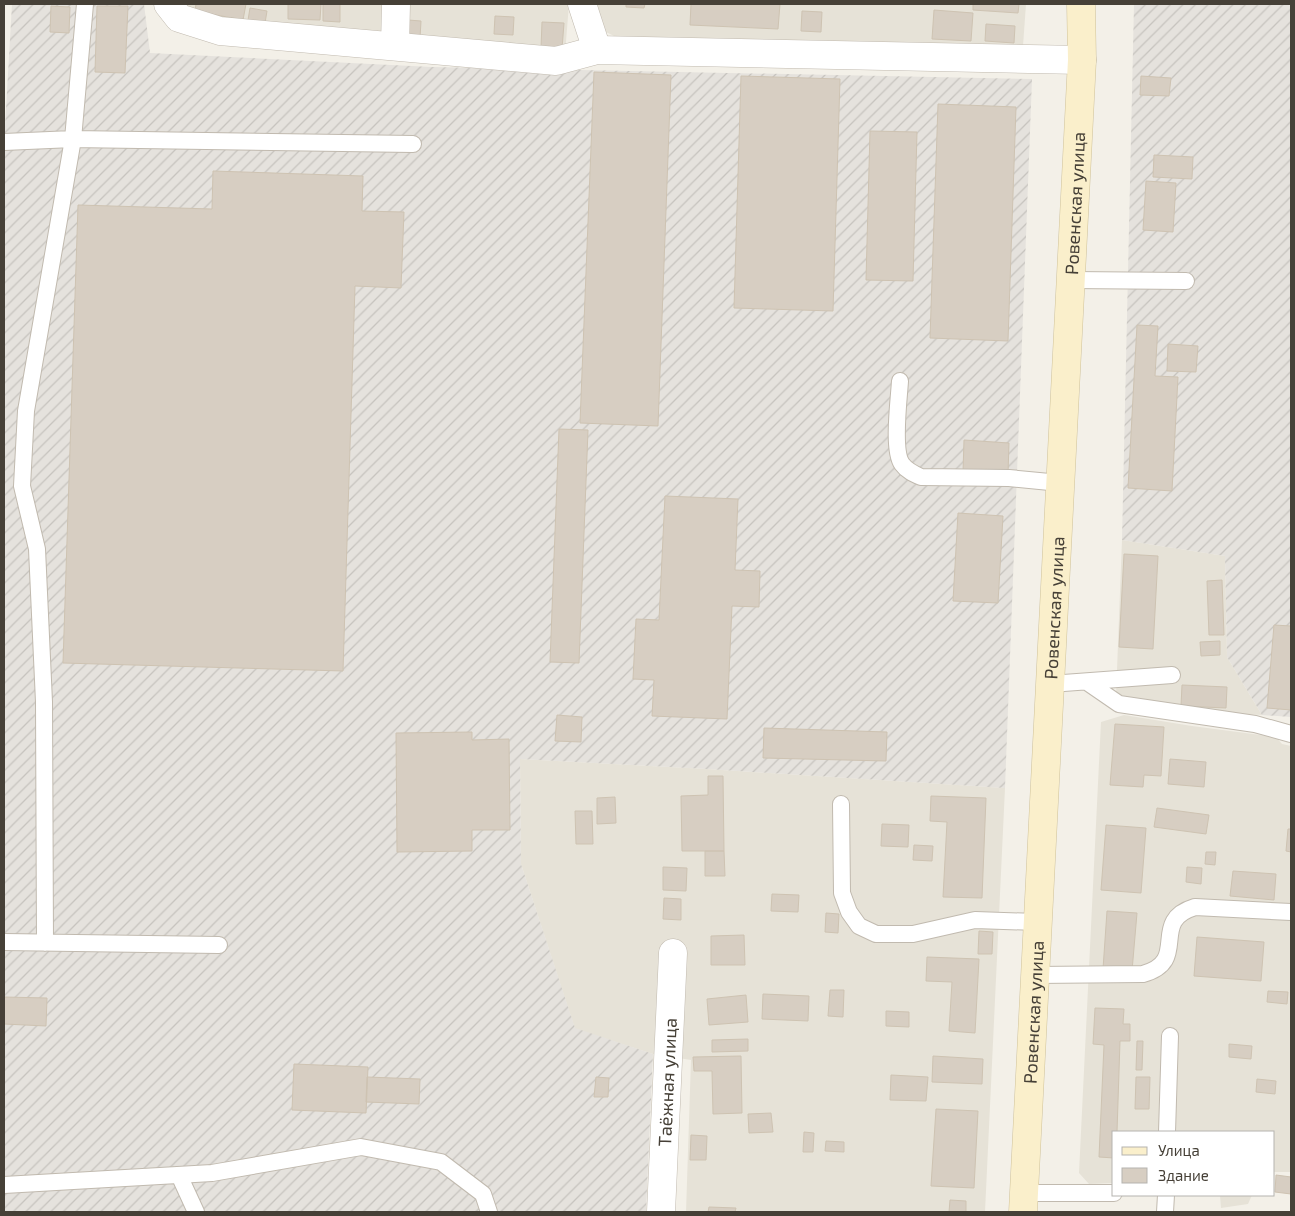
<svg xmlns="http://www.w3.org/2000/svg" width="1295" height="1216" viewBox="0 0 1295 1216" font-family="'Exo 2',sans-serif">
	<style>
		.residential { fill: #e6e2d7 }
		.industrial { fill: url(#industrial-furrows) }
		.building { fill: #d7cec2; stroke: #cec3b2 }
		.lines { fill: none; stroke-linecap: round; stroke-linejoin: round }
		.lane-casing { stroke: #c1baaf; stroke-width: 18 }
		.street-casing { stroke: #c1baaf; stroke-width: 29 }
		.secondary-casing { stroke: #cfc29b; stroke-width: 29 }
		.lane { stroke: #fff; stroke-width: 16 }
		.street { stroke: #fff; stroke-width: 28 }
		.secondary { stroke: #faefcb; stroke-width: 28 }
		.labels { text-anchor: middle; dominant-baseline: central; stroke-width: 4; stroke-linejoin: round; paint-order: stroke }
		.street-label { font-size: 18px; fill: #464037; stroke: #fff }
	</style>
	<defs>
		<pattern id="industrial-furrows" width="10" height="10" patternUnits="userSpaceOnUse" patternTransform="scale(1.25)"><rect width="10" height="10" fill="#e5e2dd"/><path d="M-1 1l2-2M0 10L10 0M9 11l2-2" fill="none" stroke="#c6c3be"/></pattern>
	</defs>
	<rect width="100%" height="100%" fill="#f3f0e8"/>
	<!-- residential -->
	<path class="residential" d="M 177,4 L 384,4 L 382,31 L 244,25 Z
		M 402,4 L 569,4 L 565,54 L 400,40 Z
		M 589,4 L 1026,4 L 1023,46 L 618,38 L 604,31 Z
		M 1122,540 L 1225,556 L 1227,657 L 1262,715 L 1187,711 L 1116,696 Z
		M 1124,715 L 1192,726 L 1276,737 L 1282,744 L 1291,746 L 1291,1172 L 1274,1172 L 1274,1132 L 1114,1132 L 1114,1183 L 1089,1184 L 1079,1173 L 1101,722 Z
		M 520,759 L 707,769 L 1005,788 L 985,1212 L 686,1212 L 691,1060 L 653,1054 L 575,1029 L 521,864 Z
		M 1220,1195 L 1252,1195 L 1248,1204 L 1221,1208 Z"/>
	<!-- industrial -->
	<path class="industrial" d="M 12,4 L 144,4 L 150,53 L 432,67 L 1032,79 L 1005,788 L 707,769 L 520,759 L 521,864 L 575,1028 L 653,1054 L 646,1212 L 4,1212 L 4,144 Z
		M 1134,4 L 1291,4 L 1291,717 L 1262,715 L 1227,657 L 1225,556 L 1122,540 Z"/>
	<!-- building -->
	<path class="building" d="M 196,4 L 246,4 L 243,20 L 195,11 Z
		M 288,4 L 321,4 L 320,20 L 288,19 Z
		M 323,4 L 340,4 L 340,22 L 323,21 Z
		M 626,4 L 645,4 L 644,8 L 626,7 Z
		M 691,4 L 780,4 L 778,29 L 690,25 Z
		M 973,4 L 1019,4 L 1018,13 L 973,10 Z
		M 51,6 L 70,7 L 69,33 L 50,32 Z
		M 97,6 L 128,6 L 125,73 L 95,72 Z
		M 250,8 L 267,11 L 265,23 L 248,20 Z
		M 934,10 L 973,13 L 971,41 L 932,39 Z
		M 802,11 L 822,12 L 821,32 L 801,31 Z
		M 495,16 L 514,17 L 513,35 L 494,34 Z
		M 408,20 L 421,21 L 420,38 L 407,38 Z
		M 542,22 L 564,23 L 562,49 L 541,48 Z
		M 986,24 L 1015,26 L 1014,43 L 985,41 Z
		M 594,72 L 671,75 L 658,426 L 580,423 Z
		M 741,76 L 840,79 L 833,311 L 734,308 Z
		M 1141,76 L 1171,78 L 1169,96 L 1140,95 Z
		M 938,104 L 1016,107 L 1008,341 L 930,338 Z
		M 870,131 L 917,132 L 913,281 L 866,280 Z
		M 1154,155 L 1193,157 L 1192,179 L 1153,177 Z
		M 213,171 L 363,176 L 362,211 L 404,212 L 401,288 L 355,286 L 343,671 L 63,663 L 78,205 L 212,209 Z
		M 1146,181 L 1176,183 L 1173,232 L 1143,230 Z
		M 1137,325 L 1158,326 L 1155,376 L 1178,377 L 1172,491 L 1128,488 Z
		M 1168,344 L 1198,346 L 1196,372 L 1167,371 Z
		M 559,429 L 588,430 L 579,663 L 550,662 Z
		M 964,440 L 1009,443 L 1008,474 L 963,472 Z
		M 665,496 L 738,499 L 735,570 L 760,571 L 759,607 L 732,606 L 727,719 L 652,716 L 654,680 L 633,679 L 636,619 L 659,620 Z
		M 958,513 L 1003,516 L 998,603 L 953,601 Z
		M 1124,554 L 1158,556 L 1153,649 L 1119,647 Z
		M 1222,580 L 1224,635 L 1209,635 L 1207,581 Z
		M 1274,625 L 1291,626 L 1291,710 L 1267,708 Z
		M 1220,641 L 1220,655 L 1201,656 L 1200,642 Z
		M 1182,685 L 1227,687 L 1226,708 L 1181,706 Z
		M 557,715 L 582,717 L 581,742 L 555,741 Z
		M 1115,724 L 1164,727 L 1161,776 L 1144,775 L 1143,787 L 1110,785 Z
		M 764,728 L 887,732 L 886,761 L 763,758 Z
		M 472,732 L 472,740 L 509,739 L 510,830 L 472,830 L 472,851 L 397,852 L 396,733 Z
		M 1170,759 L 1206,762 L 1204,787 L 1168,784 Z
		M 708,776 L 723,776 L 724,851 L 682,851 L 681,796 L 708,795 Z
		M 931,796 L 986,798 L 982,898 L 943,897 L 947,822 L 930,821 Z
		M 615,797 L 616,823 L 597,824 L 597,798 Z
		M 1157,808 L 1209,815 L 1206,834 L 1154,827 Z
		M 575,811 L 592,811 L 593,844 L 576,844 Z
		M 882,824 L 909,825 L 908,847 L 881,846 Z
		M 1106,825 L 1146,828 L 1141,893 L 1101,890 Z
		M 1288,829 L 1291,829 L 1291,852 L 1286,851 Z
		M 914,845 L 933,846 L 932,861 L 913,860 Z
		M 705,851 L 724,851 L 725,876 L 705,876 Z
		M 1206,852 L 1216,852 L 1215,865 L 1205,864 Z
		M 663,867 L 687,868 L 686,891 L 663,890 Z
		M 1187,867 L 1202,868 L 1201,884 L 1186,882 Z
		M 1233,871 L 1276,874 L 1274,900 L 1230,896 Z
		M 772,894 L 799,895 L 798,912 L 771,911 Z
		M 664,898 L 681,899 L 681,920 L 663,919 Z
		M 1107,911 L 1137,913 L 1132,971 L 1103,969 Z
		M 826,913 L 839,914 L 838,933 L 825,932 Z
		M 979,931 L 993,932 L 992,954 L 978,954 Z
		M 744,935 L 745,965 L 711,965 L 711,936 Z
		M 1197,937 L 1264,942 L 1261,981 L 1194,976 Z
		M 927,957 L 979,959 L 975,1033 L 949,1031 L 952,982 L 926,981 Z
		M 830,990 L 844,990 L 843,1017 L 828,1016 Z
		M 1268,991 L 1288,992 L 1287,1004 L 1267,1002 Z
		M 763,994 L 809,996 L 808,1021 L 762,1019 Z
		M 746,995 L 748,1022 L 709,1025 L 707,999 Z
		M 4,997 L 47,998 L 46,1026 L 4,1024 Z
		M 1095,1008 L 1124,1009 L 1123,1024 L 1130,1024 L 1130,1041 L 1120,1041 L 1117,1132 L 1114,1132 L 1114,1158 L 1099,1157 L 1104,1045 L 1093,1044 Z
		M 886,1011 L 909,1012 L 909,1027 L 886,1026 Z
		M 748,1039 L 748,1051 L 712,1052 L 712,1040 Z
		M 1137,1041 L 1143,1041 L 1142,1070 L 1136,1070 Z
		M 1229,1044 L 1252,1046 L 1251,1059 L 1229,1057 Z
		M 741,1056 L 742,1113 L 713,1114 L 712,1071 L 694,1071 L 693,1057 Z
		M 933,1056 L 983,1059 L 982,1084 L 932,1082 Z
		M 294,1064 L 368,1067 L 366,1113 L 292,1110 Z
		M 891,1075 L 928,1077 L 926,1101 L 890,1100 Z
		M 367,1077 L 420,1079 L 419,1104 L 366,1102 Z
		M 596,1077 L 609,1078 L 608,1097 L 594,1097 Z
		M 1136,1077 L 1150,1077 L 1149,1109 L 1135,1109 Z
		M 1257,1079 L 1276,1081 L 1275,1094 L 1256,1092 Z
		M 936,1109 L 978,1111 L 974,1188 L 931,1186 Z
		M 771,1113 L 773,1132 L 749,1133 L 748,1114 Z
		M 804,1132 L 814,1133 L 813,1152 L 803,1152 Z
		M 691,1135 L 707,1136 L 706,1160 L 690,1160 Z
		M 826,1141 L 844,1142 L 844,1152 L 825,1151 Z
		M 1276,1175 L 1291,1177 L 1291,1194 L 1275,1192 Z
		M 950,1200 L 966,1201 L 966,1212 L 949,1212 Z
		M 709,1207 L 736,1208 L 735,1212 L 708,1212 Z"/>
	<g class="lines">
		<defs>
			<path id="lane" d="M 4,142 L 73,139 L 413,144
				M 1071,280 L 1186,281
				M 900,381 C 899,399 892,450 902,464 C 907,471 914,474 921,477 L 1009,478 L 1060,483
				M 1087,682 L 1119,704 L 1255,724 L 1291,734
				M 1050,684 L 1172,675
				M 841,804 L 842,893 L 849,912 L 859,926 L 876,934 L 913,934 L 975,920 L 1037,922
				M 4,942 L 219,945
				M 45,943 L 44,702 L 37,549 L 22,486 L 26,411 L 73,139 L 85,4
				M 1035,975 L 1143,974 C 1191,961 1148,921 1195,907 L 1291,912
				M 1167,1132 L 1170,1036
				M 179,1175 L 196,1212
				M 4,1185 L 212,1173 L 361,1147 L 441,1162 L 483,1194 L 489,1212
				M 1024,1193 L 1114,1193
				M 1165,1212 L 1166,1195"/>
			<g id="street">
				<path d="M 168,4 L 179,18 L 220,31 L 556,61 L 597,50 L 1082,60"/>
				<path d="M 582,4 L 597,50"/>
				<path d="M 395,46 L 396,4"/>
				<path id="s1" d="M 661,1212 L 673,953"/>
			</g>
			<g id="secondary">
				<path id="s2" d="M 1023,1212 L 1082,60 L 1081,4"/>
			</g>
		</defs>
		<!-- lane casing -->
		<use href="#lane" class="lane-casing"/>
		<!-- street casing -->
		<use href="#street" class="street-casing"/>
		<!-- secondary casing -->
		<use href="#secondary" class="secondary-casing"/>
		<!-- lane -->
		<use href="#lane" class="lane"/>
		<!-- street -->
		<use href="#street" class="street"/>
		<!-- secondary -->
		<use href="#secondary" class="secondary"/>
	</g>
	<g class="labels">
		<!-- street labels -->
		<g class="street-label">
			<text stroke="none"><textPath href="#s2" startOffset="1010">Ровенская улица</textPath></text>
			<text stroke="none"><textPath href="#s2" startOffset="605">Ровенская улица</textPath></text>
			<text stroke="none"><textPath href="#s2" startOffset="200">Ровенская улица</textPath></text>
			<text stroke="none"><textPath href="#s1" startOffset="130">Таёжная улица</textPath></text>
		</g>
	</g>
	<!-- border -->
	<rect width="1295" height="1216" fill="none" stroke="#464037" stroke-width="10"/>
	<!-- legend -->
	<rect x="1112" y="1131" width="162" height="65" fill="#ffffff" stroke="#b5b3af"/>
	<rect x="1122" y="1147" width="25" height="8" fill="#faefcb" stroke="#b5b3af"/>
	<text x="1158" y="1156" font-size="15" fill="#464037">Улица</text>
	<rect x="1122" y="1168" width="25" height="15" fill="#d7cec2" stroke="#b5b3af"/>
	<text x="1158" y="1181" font-size="15" fill="#464037">Здание</text>
</svg>
